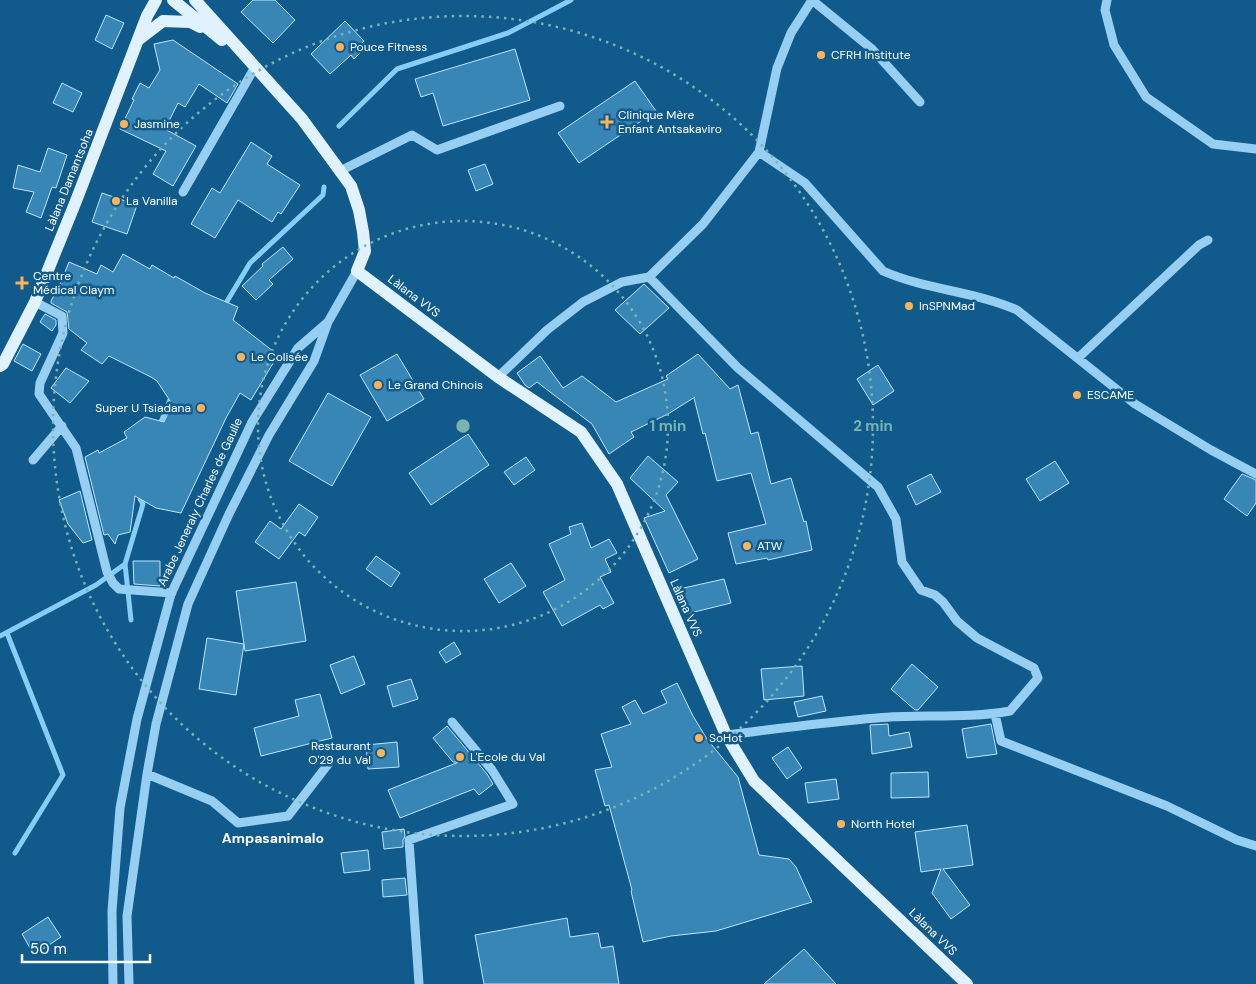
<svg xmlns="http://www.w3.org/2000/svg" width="1256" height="984" viewBox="0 0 1256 984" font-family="'DM Sans',sans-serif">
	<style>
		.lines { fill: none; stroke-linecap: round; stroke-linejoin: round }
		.stream { stroke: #87cdf6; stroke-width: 5 }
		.building { fill: #3886b6; stroke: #bde5fd }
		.minor { stroke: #96cff2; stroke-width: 9 }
		.major { stroke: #e1f2ff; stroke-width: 12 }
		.ring { fill: none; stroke: #7bb4af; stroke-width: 2.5; stroke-dasharray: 2.5 5 }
		.poi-dot { fill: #ffb257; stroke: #105b8c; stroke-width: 2 }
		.labels { text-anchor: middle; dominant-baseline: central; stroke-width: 5; stroke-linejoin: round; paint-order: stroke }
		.poi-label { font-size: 12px; fill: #fff; stroke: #105b8c; text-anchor: start }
		.street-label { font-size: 12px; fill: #fff; stroke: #105b8c }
		.neighbourhood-label { font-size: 14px; font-weight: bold; fill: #fff; stroke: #105b8c }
		.centre { fill: #7bb4af; stroke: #105b8c; stroke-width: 2.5 }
		.ring-label { font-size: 15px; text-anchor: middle; font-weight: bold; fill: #7bb4af; stroke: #105b8c; stroke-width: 5; stroke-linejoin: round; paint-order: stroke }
	</style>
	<rect width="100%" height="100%" fill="#105b8c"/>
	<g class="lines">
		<!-- stream -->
		<path class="stream" d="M 339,126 L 397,69 L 508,33 L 571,0
			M 223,308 L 250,263 L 323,195 L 324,187
			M 159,427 L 172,395
			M 131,620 L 125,564 L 143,504 L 140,499 L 141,493
			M 7,633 L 63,775 L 15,853
			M 0,636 L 96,585 L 125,564"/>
	</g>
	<!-- building -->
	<path class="building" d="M 253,0 L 275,0 L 295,20 L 273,43 L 241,12 Z
		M 106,15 L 124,23 L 112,49 L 95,40 Z
		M 345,21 L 364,41 L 360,45 L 364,49 L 354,59 L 351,55 L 330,74 L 311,54 Z
		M 173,40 L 238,84 L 227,103 L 199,84 L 185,107 L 178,103 L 165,129 L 196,146 L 173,186 L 153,174 L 166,151 L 120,129 L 134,100 L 132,99 L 140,83 L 149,88 L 160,70 L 154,44 Z
		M 515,49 L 530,100 L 443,126 L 433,93 L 421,97 L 415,79 Z
		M 635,81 L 656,111 L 579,163 L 558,133 Z
		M 62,83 L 82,93 L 73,112 L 53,103 Z
		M 251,142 L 272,156 L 267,164 L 300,185 L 281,214 L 278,212 L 272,222 L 238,200 L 215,238 L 191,224 L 212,188 L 220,193 Z
		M 48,148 L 67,155 L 56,188 L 52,187 L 41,218 L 26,212 L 34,192 L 13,188 L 18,165 L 40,172 Z
		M 485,164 L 493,184 L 476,191 L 468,170 Z
		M 102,193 L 137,205 L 127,234 L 92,222 Z
		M 283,247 L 293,259 L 269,280 L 273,284 L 256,300 L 242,286 L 263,266 L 262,264 Z
		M 123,254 L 150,269 L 152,265 L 174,278 L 175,276 L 205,293 L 238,307 L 233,320 L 278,355 L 251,400 L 240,393 L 226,418 L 181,513 L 156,508 L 135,496 L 130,532 L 118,535 L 115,544 L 108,534 L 104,535 L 85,457 L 98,450 L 99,453 L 127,438 L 124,432 L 145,417 L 164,422 L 172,404 L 157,381 L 151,377 L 109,356 L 102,364 L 81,350 L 87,343 L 69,329 L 67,312 L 51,303 L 51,301 L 60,284 L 69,262 L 97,274 L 101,265 L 113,272 Z
		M 644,284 L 669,308 L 640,334 L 615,310 Z
		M 45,314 L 56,320 L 56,325 L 52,331 L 40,322 Z
		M 23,344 L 41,354 L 32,371 L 14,361 Z
		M 397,354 L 424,399 L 387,421 L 360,375 Z
		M 698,354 L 730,389 L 738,385 L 751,434 L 758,432 L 771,484 L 791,478 L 804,522 L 806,521 L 812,550 L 768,560 L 767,558 L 736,564 L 728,533 L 766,524 L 751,473 L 717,481 L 705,433 L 703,434 L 694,398 L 695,397 L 668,414 L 631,432 L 634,437 L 609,454 L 592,424 L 537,382 L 529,388 L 525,385 L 517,373 L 540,356 L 563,388 L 582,376 L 616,402 L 668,379 L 666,376 Z
		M 878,365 L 894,391 L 873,405 L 857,379 Z
		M 66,368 L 89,381 L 70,403 L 51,388 Z
		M 328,393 L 371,417 L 332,486 L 289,461 Z
		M 468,434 L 489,465 L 431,505 L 409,473 Z
		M 648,456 L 678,482 L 666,495 L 698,559 L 669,573 L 644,518 L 665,511 L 630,478 Z
		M 526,457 L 535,470 L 514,485 L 504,472 Z
		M 1055,461 L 1069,483 L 1040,501 L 1026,479 Z
		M 931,474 L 941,492 L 916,505 L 907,486 Z
		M 1242,474 L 1256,480 L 1256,503 L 1247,516 L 1224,499 Z
		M 80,491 L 92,540 L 83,543 L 68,524 L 59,500 Z
		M 299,504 L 318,517 L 305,536 L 299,532 L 279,559 L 255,542 L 270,521 L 281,529 Z
		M 582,523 L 591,548 L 609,539 L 617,553 L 605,559 L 611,572 L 600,577 L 614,603 L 603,609 L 600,605 L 562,626 L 543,592 L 565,580 L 549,544 L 571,534 L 569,527 Z
		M 376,556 L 400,573 L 391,587 L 366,569 Z
		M 133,561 L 160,561 L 160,586 L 134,584 Z
		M 511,563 L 526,586 L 499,603 L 484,579 Z
		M 724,579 L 731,603 L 686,614 L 679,589 Z
		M 296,582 L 306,641 L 245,651 L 236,591 Z
		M 207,638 L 244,644 L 236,695 L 199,689 Z
		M 454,642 L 461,654 L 446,663 L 439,652 Z
		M 354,656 L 365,684 L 341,694 L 330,665 Z
		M 912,664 L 938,687 L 918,710 L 915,710 L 891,689 Z
		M 802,666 L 804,696 L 764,700 L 761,669 Z
		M 411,679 L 418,699 L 393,707 L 387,686 Z
		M 677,683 L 693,716 L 707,739 L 738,777 L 759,855 L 789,859 L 796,867 L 812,902 L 716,931 L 671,936 L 643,942 L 631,891 L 632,890 L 609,805 L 605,806 L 595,770 L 612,767 L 601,734 L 631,724 L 622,707 L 635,700 L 643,714 L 667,703 L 661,691 Z
		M 320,694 L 332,738 L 261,756 L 254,728 L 299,716 L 295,700 Z
		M 822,696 L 826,711 L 798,717 L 794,702 Z
		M 888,724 L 889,736 L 909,732 L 912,747 L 872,754 L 870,725 Z
		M 991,724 L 997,754 L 967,758 L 962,729 Z
		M 447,726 L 487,774 L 493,784 L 479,795 L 474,789 L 400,818 L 388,790 L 459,762 L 453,762 L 433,738 Z
		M 397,742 L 399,767 L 368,769 L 366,745 Z
		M 788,747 L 802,768 L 787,779 L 772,758 Z
		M 928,772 L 929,797 L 891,798 L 891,773 Z
		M 836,779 L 839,799 L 808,803 L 805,783 Z
		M 967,825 L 973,865 L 943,869 L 970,905 L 951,919 L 932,893 L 941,869 L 921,872 L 915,832 Z
		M 404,829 L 405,836 L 403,840 L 403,847 L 384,849 L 382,832 Z
		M 368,850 L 370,870 L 344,873 L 341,853 Z
		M 405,878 L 407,895 L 383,897 L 382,880 Z
		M 48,917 L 61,937 L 34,955 L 22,934 Z
		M 567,918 L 570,937 L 598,933 L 601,948 L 613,946 L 619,984 L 484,984 L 475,935 Z
		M 804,949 L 836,984 L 764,984 Z"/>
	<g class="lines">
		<!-- minor -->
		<path class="minor" d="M 1107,0 L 1105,10 L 1114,45 L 1146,97 L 1213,144 L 1256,149
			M 759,152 L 805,183 L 883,271 C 926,290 974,291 1017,310 L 1135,404 L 1211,450 L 1256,474
			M 340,171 L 412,135 L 437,150 L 560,106
			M 183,192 L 255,67
			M 649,277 L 738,368 L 878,487 L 896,519 L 902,562 L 921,590 L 935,595 L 943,602 L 957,621 L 977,638 L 1034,668 L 1038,678 L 1010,711 C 966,719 921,714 877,718 C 826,722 776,729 726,735
			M 35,302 L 62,316 L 63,333 L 40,383 L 39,394 L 76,448 L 107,572 L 113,583 L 119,589 L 172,593
			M 1078,358 L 1199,245 L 1208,240
			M 498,377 L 547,330 L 583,302 L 622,282 L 649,277 L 703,224 L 759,152 L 777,68 L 791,33 L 812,0 L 872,49 L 920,102
			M 33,460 L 62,426
			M 995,714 L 1001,741 L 1167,806 L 1237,840 L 1256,846
			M 147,774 L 212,801 L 238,823 L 288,816 L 329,763
			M 113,984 L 112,911 L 120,808 L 137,719 L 171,594 L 252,422 L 298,348 L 328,322
			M 129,984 L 127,916 L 147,774 L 156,724 L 188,604 L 229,514 L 269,435 L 314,361 L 328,322 L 357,271
			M 419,984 L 409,840 L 513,804 L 492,770 L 452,722"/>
		<!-- major -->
		<path class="major" d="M 173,0 L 222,40
			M 195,0 L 302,119 L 351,186 L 359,210 L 363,232 L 365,251 L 357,271 L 498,377 L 581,432 L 617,484 L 726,735 L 754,781 L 967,984
			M 138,40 L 163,21 L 190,22 L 200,27
			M 0,366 L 3,364 L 35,302 L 76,201 L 147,16 L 156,0"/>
	</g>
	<!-- distance rings -->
	<g class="ring">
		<circle cx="463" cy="426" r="205"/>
		<circle cx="463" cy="426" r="410"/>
	</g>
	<!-- markers -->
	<g class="poi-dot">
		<circle cx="340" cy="47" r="5"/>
		<circle cx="821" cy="55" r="5"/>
		<path d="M604.5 114.5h5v5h5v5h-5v5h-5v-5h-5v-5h5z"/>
		<circle cx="124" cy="124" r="5"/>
		<circle cx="116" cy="201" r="5"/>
		<path d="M19.5 275.5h5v5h5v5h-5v5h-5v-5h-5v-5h5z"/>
		<circle cx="909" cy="306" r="5"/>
		<circle cx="241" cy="357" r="5"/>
		<circle cx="378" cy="385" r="5"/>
		<circle cx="1077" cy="395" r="5"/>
		<circle cx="201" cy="408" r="5"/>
		<circle cx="747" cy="546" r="5"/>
		<circle cx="699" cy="738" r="5"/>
		<circle cx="381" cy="753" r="5"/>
		<circle cx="460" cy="757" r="5"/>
		<circle cx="841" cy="824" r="5"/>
	</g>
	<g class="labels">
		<!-- poi labels -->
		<g class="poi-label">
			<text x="350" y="47">Pouce Fitness</text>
			<text x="831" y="55">CFRH Institute</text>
			<text x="618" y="115">Clinique Mère<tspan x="618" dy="14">Enfant Antsakaviro</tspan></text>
			<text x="134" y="124">Jasmine</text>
			<text x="126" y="201">La Vanilla</text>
			<text x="33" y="276">Centre<tspan x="33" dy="14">Médical Claym</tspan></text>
			<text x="919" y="306">InSPNMad</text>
			<text x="251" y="357">Le Colisée</text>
			<text x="388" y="385">Le Grand Chinois</text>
			<text x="1087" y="395">ESCAME</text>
			<text x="191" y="408" text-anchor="end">Super U Tsiadana</text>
			<text x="757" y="546">ATW</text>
			<text x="709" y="738">SoHot</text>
			<text x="371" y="746" text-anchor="end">Restaurant<tspan x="371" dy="14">O'29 du Val</tspan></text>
			<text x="470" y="757">L'Ecole du Val</text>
			<text x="851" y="824">North Hotel</text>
		</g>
		<!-- street labels -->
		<g class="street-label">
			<text transform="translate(69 180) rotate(-68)">Làlana Damantsoha</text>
			<text transform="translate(414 296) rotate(37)">Làlana VVS</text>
			<text transform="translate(200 502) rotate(-65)">Arabe Jeneraly Charles de Gaulle</text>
			<text transform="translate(686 608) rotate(66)">Làlana VVS</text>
			<text transform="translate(933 932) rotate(44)">Làlana VVS</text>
		</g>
		<!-- neighbourhood labels -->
		<g class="neighbourhood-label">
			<text x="273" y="838">Ampasanimalo</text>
		</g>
	</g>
	<circle cx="463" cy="426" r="8" class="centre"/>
	<g class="ring-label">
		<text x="668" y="431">1 min</text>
		<text x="873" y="431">2 min</text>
	</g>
	<!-- scale -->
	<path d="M22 954v8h128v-8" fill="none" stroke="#ffffff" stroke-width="2.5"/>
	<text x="30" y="954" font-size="15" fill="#ffffff" stroke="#105b8c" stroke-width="4" paint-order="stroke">50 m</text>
</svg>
